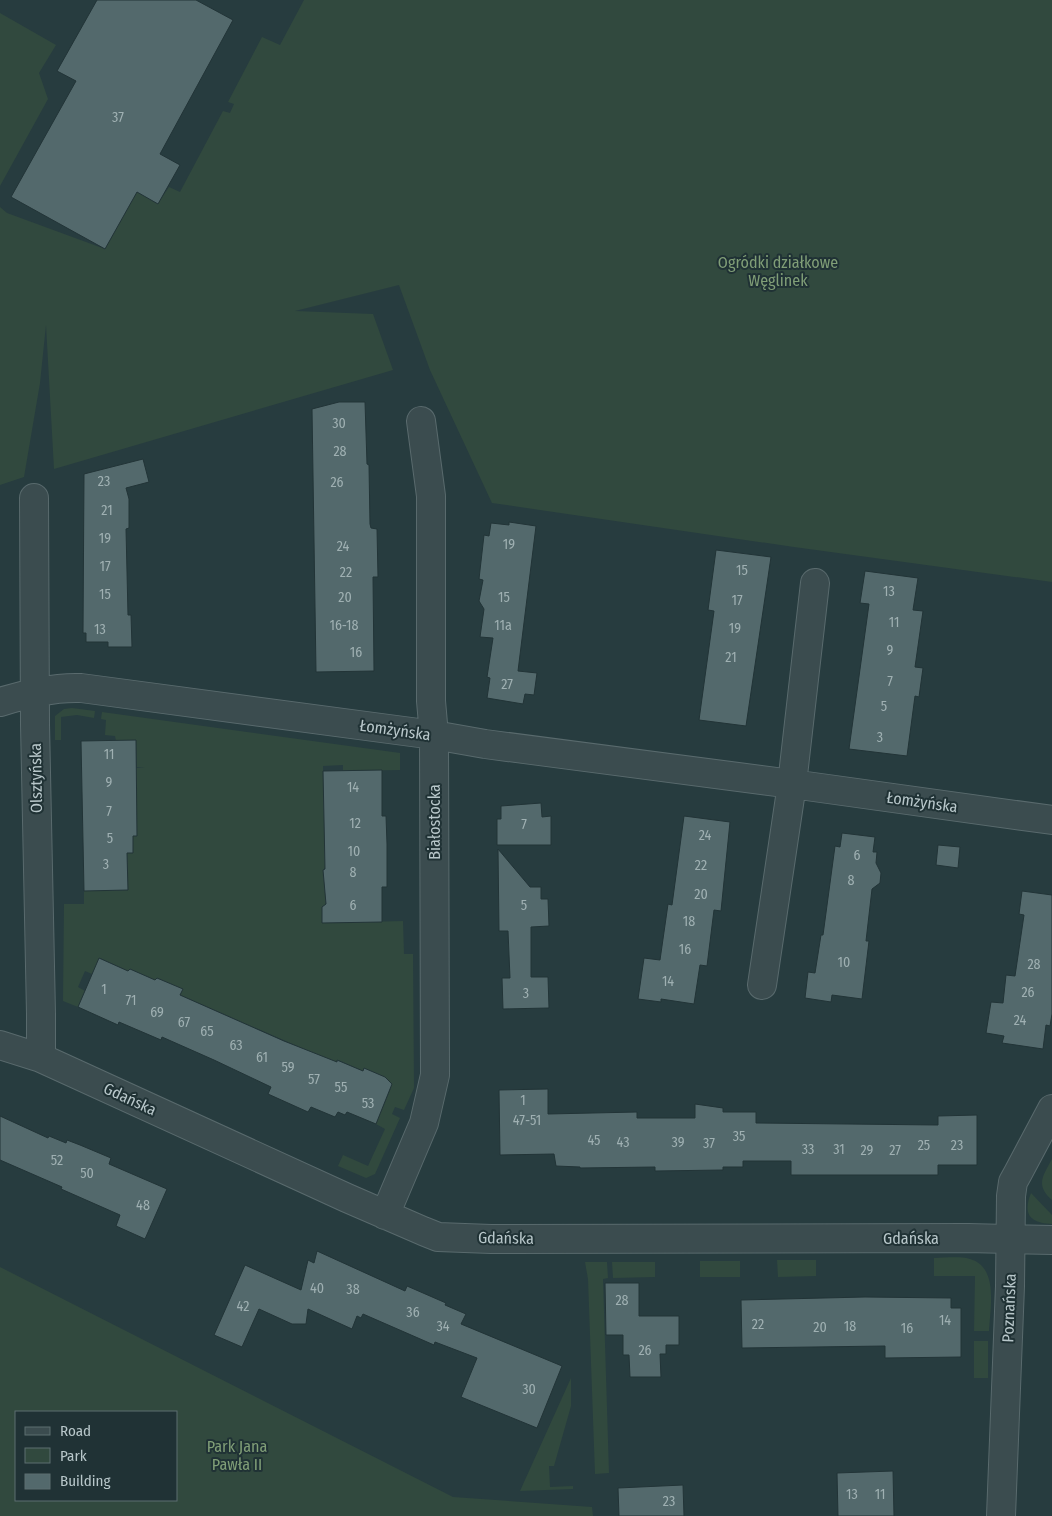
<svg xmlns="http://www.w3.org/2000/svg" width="1052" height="1516" viewBox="0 0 1052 1516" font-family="'Fira Sans Condensed',sans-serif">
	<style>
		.green { fill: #31493e; fill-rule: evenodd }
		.building { fill: #53696c; stroke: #223437 }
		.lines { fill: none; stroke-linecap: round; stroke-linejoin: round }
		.minor-casing { stroke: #596a6d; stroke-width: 30 }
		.minor { stroke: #3b4c4f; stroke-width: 28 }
		.labels { text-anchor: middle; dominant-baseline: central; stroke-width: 4; stroke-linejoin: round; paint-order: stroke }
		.number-label { font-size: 14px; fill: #9fb0b2 }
		.park-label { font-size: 16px; fill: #809e77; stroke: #203235 }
		.street-label { font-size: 16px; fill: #b8c7ca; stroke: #203235 }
	</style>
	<rect width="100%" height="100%" fill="#273c3f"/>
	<!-- green -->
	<path class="green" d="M 304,0 L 1052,0 L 1052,582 L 794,547 L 492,503 L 430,370 L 399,285 L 295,311 L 373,314 L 393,370 L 54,469 L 46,325 L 40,383 L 24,477 L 0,485 L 0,207 L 7,213 L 105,249 L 137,192 L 158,203 L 169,187 L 180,192 L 223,111 L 230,113 L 234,104 L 228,102 L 262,37 L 280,45 Z
		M 0,13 L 56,45 L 39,73 L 48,99 L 0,186 Z
		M 72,708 L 95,711 L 94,718 L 77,715 L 61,717 L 61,740 L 55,740 L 55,716 L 64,709 Z
		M 102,712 L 400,753 L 400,770 L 343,771 L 343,765 L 323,766 L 326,860 L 325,868 L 323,870 L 326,904 L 322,907 L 322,918 L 326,923 L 403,921 L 404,954 L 413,954 L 414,1088 L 404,1110 L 395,1107 L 392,1114 L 400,1118 L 375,1174 L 366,1178 L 338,1166 L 343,1155 L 368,1166 L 385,1129 L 376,1124 L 391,1088 L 390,1083 L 385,1077 L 363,1071 L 338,1060 L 336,1063 L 180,995 L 182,989 L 157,978 L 155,980 L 130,969 L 128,971 L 100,958 L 92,974 L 85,971 L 78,987 L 85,991 L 78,1007 L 63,1001 L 64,904 L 84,904 L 84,891 L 128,890 L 127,853 L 133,852 L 133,836 L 137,835 L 137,813 L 133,813 L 136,768 L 145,767 L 137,767 L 136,740 L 116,741 L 115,736 L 105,735 L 106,720 L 101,719 Z
		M 1052,1159 L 1052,1200 C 1035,1185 1043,1176 1052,1159 Z
		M 1031,1193 L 1052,1215 L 1052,1224 C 1031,1223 1022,1215 1031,1193 Z
		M 934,1258 C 945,1258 959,1256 970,1259 C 999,1267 990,1309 989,1331 L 974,1331 L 975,1276 L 934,1276 Z
		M 777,1260 L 816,1260 L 816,1276 L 778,1277 Z
		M 700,1261 L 740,1261 L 740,1277 L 700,1277 Z
		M 585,1262 L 607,1262 L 608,1278 L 603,1279 L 609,1473 L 595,1474 L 588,1279 Z
		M 612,1262 L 655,1262 L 655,1277 L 613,1278 Z
		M 0,1267 L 453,1497 L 592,1507 L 593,1516 L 0,1516 ZM 16,1412 L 176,1412 L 176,1500 L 16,1500 Z
		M 974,1341 L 988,1341 L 988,1378 L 974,1378 Z
		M 571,1378 L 571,1406 L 554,1466 L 549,1466 L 550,1487 L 573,1486 L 573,1489 L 520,1491 Z"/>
	<!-- building -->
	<path class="building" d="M 97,0 L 196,0 L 233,20 L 160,154 L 180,165 L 158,204 L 137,192 L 105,249 L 11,197 L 76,81 L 57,71 Z
		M 339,402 L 365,402 L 367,464 L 369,465 L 370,524 L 371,528 L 377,529 L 378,577 L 373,577 L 374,671 L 316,672 L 312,409 Z
		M 143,459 L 149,482 L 126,488 L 129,499 L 129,528 L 126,529 L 128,615 L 131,615 L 132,647 L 108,647 L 108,642 L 86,642 L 86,633 L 83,633 L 84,474 Z
		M 509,522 L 536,526 L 518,671 L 537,673 L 534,695 L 525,694 L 523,704 L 487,698 L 490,678 L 487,677 L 493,638 L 480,637 L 484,609 L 479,601 L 483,580 L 479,579 L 484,535 L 489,536 L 491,523 L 509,525 Z
		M 716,550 L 771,557 L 746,726 L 699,720 L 714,611 L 708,610 Z
		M 865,571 L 918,578 L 913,610 L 923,611 L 915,667 L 923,668 L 919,697 L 915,696 L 907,756 L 849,749 L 869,604 L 860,603 Z
		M 136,740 L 137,836 L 133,836 L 133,853 L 127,853 L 128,890 L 84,891 L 81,741 Z
		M 382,770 L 382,816 L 386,816 L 387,844 L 387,887 L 382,887 L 382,922 L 322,923 L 322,907 L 326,904 L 323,870 L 325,869 L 323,771 Z
		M 541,803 L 542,817 L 551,816 L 551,845 L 497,845 L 497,819 L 501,819 L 501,806 Z
		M 684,816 L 730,822 L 721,911 L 714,910 L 707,966 L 700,965 L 694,1004 L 661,999 L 661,1002 L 638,999 L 644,958 L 660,960 L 668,904 L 672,905 Z
		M 842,833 L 875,837 L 873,852 L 877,852 L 876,863 L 881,873 L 880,883 L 872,889 L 866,941 L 869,941 L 862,999 L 832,995 L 831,1002 L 805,998 L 808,972 L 815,973 L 821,935 L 823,935 L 835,846 L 840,847 Z
		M 938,845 L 960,847 L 958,868 L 936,865 Z
		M 498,849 L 530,887 L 541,887 L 541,899 L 548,899 L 549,926 L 531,927 L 531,977 L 548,977 L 549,1008 L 503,1009 L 502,978 L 510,978 L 508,931 L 499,931 Z
		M 1022,891 L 1052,895 L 1052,1014 L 1050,1026 L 1046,1025 L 1043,1049 L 1002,1043 L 1004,1036 L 986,1033 L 991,1002 L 1003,1003 L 1006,975 L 1015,976 L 1024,915 L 1019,914 Z
		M 99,958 L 128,971 L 130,969 L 155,980 L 157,978 L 183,989 L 180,995 L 284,1041 L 337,1062 L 337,1060 L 363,1071 L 364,1068 L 385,1077 L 392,1084 L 376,1124 L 347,1112 L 345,1115 L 338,1112 L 335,1117 L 311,1107 L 308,1112 L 268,1094 L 271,1087 L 214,1060 L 162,1037 L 161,1040 L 119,1022 L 118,1025 L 78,1007 Z
		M 548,1089 L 548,1114 L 637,1112 L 637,1118 L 695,1118 L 695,1104 L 723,1108 L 723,1112 L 756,1112 L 756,1123 L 938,1125 L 938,1116 L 977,1115 L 977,1165 L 938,1165 L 938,1175 L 791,1175 L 791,1161 L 743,1161 L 743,1167 L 723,1167 L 723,1170 L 655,1171 L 655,1167 L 580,1168 L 580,1167 L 556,1166 L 554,1154 L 500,1155 L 499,1090 Z
		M 0,1116 L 48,1138 L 49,1136 L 66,1143 L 67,1140 L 80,1145 L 111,1158 L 109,1164 L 167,1189 L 145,1239 L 116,1226 L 120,1215 L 61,1189 L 62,1187 L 0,1160 Z
		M 317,1251 L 405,1291 L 407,1286 L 446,1303 L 445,1305 L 466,1314 L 461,1324 L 562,1366 L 537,1428 L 461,1397 L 477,1358 L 435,1342 L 434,1345 L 363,1314 L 361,1318 L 357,1316 L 352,1329 L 308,1309 L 306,1324 L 292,1324 L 259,1309 L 242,1347 L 214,1335 L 245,1265 L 301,1290 L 308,1260 L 314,1263 Z
		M 605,1283 L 639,1283 L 639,1316 L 679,1316 L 679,1345 L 666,1345 L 666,1354 L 660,1354 L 661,1377 L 630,1377 L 629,1355 L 623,1355 L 623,1335 L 606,1335 Z
		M 865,1297 L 951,1298 L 951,1308 L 961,1308 L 961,1357 L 885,1358 L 885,1346 L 742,1348 L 741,1300 Z
		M 893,1471 L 894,1516 L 838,1516 L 837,1473 Z
		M 683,1485 L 684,1516 L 619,1516 L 618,1488 Z"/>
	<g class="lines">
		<defs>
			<path id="minor" d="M 34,498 L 35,724 L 41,1014 L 41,1058
				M 0,702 C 27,694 53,687 81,688 L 434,735 L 485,744 L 792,784 L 1052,820
				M 762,985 L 792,784 L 815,583
				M 0,1045 L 41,1058 L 347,1198 L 423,1231 L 438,1237 L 491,1239 L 968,1238 L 1052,1240
				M 385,1215 L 424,1123 L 435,1075 L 434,735 L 431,701 L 431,496 L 421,421
				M 1001,1516 L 1010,1286 L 1011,1196 L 1013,1182 L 1018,1173 L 1052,1109"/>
		</defs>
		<!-- minor casing -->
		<use href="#minor" class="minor-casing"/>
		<!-- minor -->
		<use href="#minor" class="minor"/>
	</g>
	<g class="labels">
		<!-- number labels -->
		<g class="number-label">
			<text x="118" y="117">37</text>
			<text x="339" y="423">30</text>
			<text x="340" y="451">28</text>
			<text x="104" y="481">23</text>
			<text x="337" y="482">26</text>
			<text x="107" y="510">21</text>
			<text x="105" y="538">19</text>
			<text x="509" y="544">19</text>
			<text x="343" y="546">24</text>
			<text x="105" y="566">17</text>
			<text x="742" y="570">15</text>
			<text x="346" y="572">22</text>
			<text x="889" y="591">13</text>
			<text x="105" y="594">15</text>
			<text x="345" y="597">20</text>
			<text x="504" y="597">15</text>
			<text x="737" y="600">17</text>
			<text x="894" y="622">11</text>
			<text x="344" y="625">16-18</text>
			<text x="503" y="625">11a</text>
			<text x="735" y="628">19</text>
			<text x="100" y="629">13</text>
			<text x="890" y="650">9</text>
			<text x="356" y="652">16</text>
			<text x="731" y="657">21</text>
			<text x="890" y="681">7</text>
			<text x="507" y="684">27</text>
			<text x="884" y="706">5</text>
			<text x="880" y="737">3</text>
			<text x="109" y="754">11</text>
			<text x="109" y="782">9</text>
			<text x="353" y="787">14</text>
			<text x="109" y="811">7</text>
			<text x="355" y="823">12</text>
			<text x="524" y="824">7</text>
			<text x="705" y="835">24</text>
			<text x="110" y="838">5</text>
			<text x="354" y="851">10</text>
			<text x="857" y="855">6</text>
			<text x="106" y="864">3</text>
			<text x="701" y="865">22</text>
			<text x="353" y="872">8</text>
			<text x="851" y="880">8</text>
			<text x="701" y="894">20</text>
			<text x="353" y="905">6</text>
			<text x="524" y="905">5</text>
			<text x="689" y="921">18</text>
			<text x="685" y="949">16</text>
			<text x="844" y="962">10</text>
			<text x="1034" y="964">28</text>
			<text x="668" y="981">14</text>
			<text x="104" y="989">1</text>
			<text x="1028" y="992">26</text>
			<text x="526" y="993">3</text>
			<text x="131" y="1000">71</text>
			<text x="157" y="1012">69</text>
			<text x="1020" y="1020">24</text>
			<text x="184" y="1022">67</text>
			<text x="207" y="1031">65</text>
			<text x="236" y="1045">63</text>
			<text x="262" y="1057">61</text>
			<text x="288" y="1067">59</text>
			<text x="314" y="1079">57</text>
			<text x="341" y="1087">55</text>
			<text x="523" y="1100">1</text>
			<text x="368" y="1103">53</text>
			<text x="527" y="1120">47-51</text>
			<text x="739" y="1136">35</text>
			<text x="594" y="1140">45</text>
			<text x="623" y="1142">43</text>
			<text x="678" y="1142">39</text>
			<text x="709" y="1143">37</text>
			<text x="924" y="1145">25</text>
			<text x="957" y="1145">23</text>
			<text x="808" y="1149">33</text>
			<text x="839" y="1149">31</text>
			<text x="867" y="1150">29</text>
			<text x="895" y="1150">27</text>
			<text x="57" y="1160">52</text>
			<text x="87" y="1173">50</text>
			<text x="143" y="1205">48</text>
			<text x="317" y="1288">40</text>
			<text x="353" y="1289">38</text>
			<text x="622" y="1300">28</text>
			<text x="243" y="1306">42</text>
			<text x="413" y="1312">36</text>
			<text x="945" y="1320">14</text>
			<text x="758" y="1324">22</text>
			<text x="443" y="1326">34</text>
			<text x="850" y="1326">18</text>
			<text x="820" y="1327">20</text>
			<text x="907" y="1328">16</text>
			<text x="645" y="1350">26</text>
			<text x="529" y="1389">30</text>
			<text x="852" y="1494">13</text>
			<text x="880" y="1494">11</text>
			<text x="669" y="1501">23</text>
		</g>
		<!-- park labels -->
		<g class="park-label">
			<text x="778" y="262">Ogródki działkowe<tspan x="778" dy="18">Węglinek</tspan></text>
			<text x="237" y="1446">Park Jana<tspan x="237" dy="18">Pawła II</tspan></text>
		</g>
		<!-- street labels -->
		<g class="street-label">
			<text transform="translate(395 730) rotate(8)">Łomżyńska</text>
			<text transform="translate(36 778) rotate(-91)">Olsztyńska</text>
			<text transform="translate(922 802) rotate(8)">Łomżyńska</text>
			<text transform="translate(434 822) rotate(-90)">Białostocka</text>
			<text transform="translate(130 1099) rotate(25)">Gdańska</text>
			<text transform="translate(506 1238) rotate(1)">Gdańska</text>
			<text x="911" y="1238">Gdańska</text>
			<text transform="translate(1009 1308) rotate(-88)">Poznańska</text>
		</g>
	</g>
	<!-- legend -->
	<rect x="15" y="1411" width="162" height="90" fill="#203235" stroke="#5d6e71"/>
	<rect x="25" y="1427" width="25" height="8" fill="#3b4c4f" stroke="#5d6e71"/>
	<text x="60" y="1436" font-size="15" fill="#b8c7ca">Road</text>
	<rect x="25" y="1448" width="25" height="15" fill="#31493e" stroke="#5d6e71"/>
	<text x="60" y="1461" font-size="15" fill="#b8c7ca">Park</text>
	<rect x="25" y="1474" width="25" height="15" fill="#53696c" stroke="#5d6e71"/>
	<text x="60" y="1486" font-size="15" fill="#b8c7ca">Building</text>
</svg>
